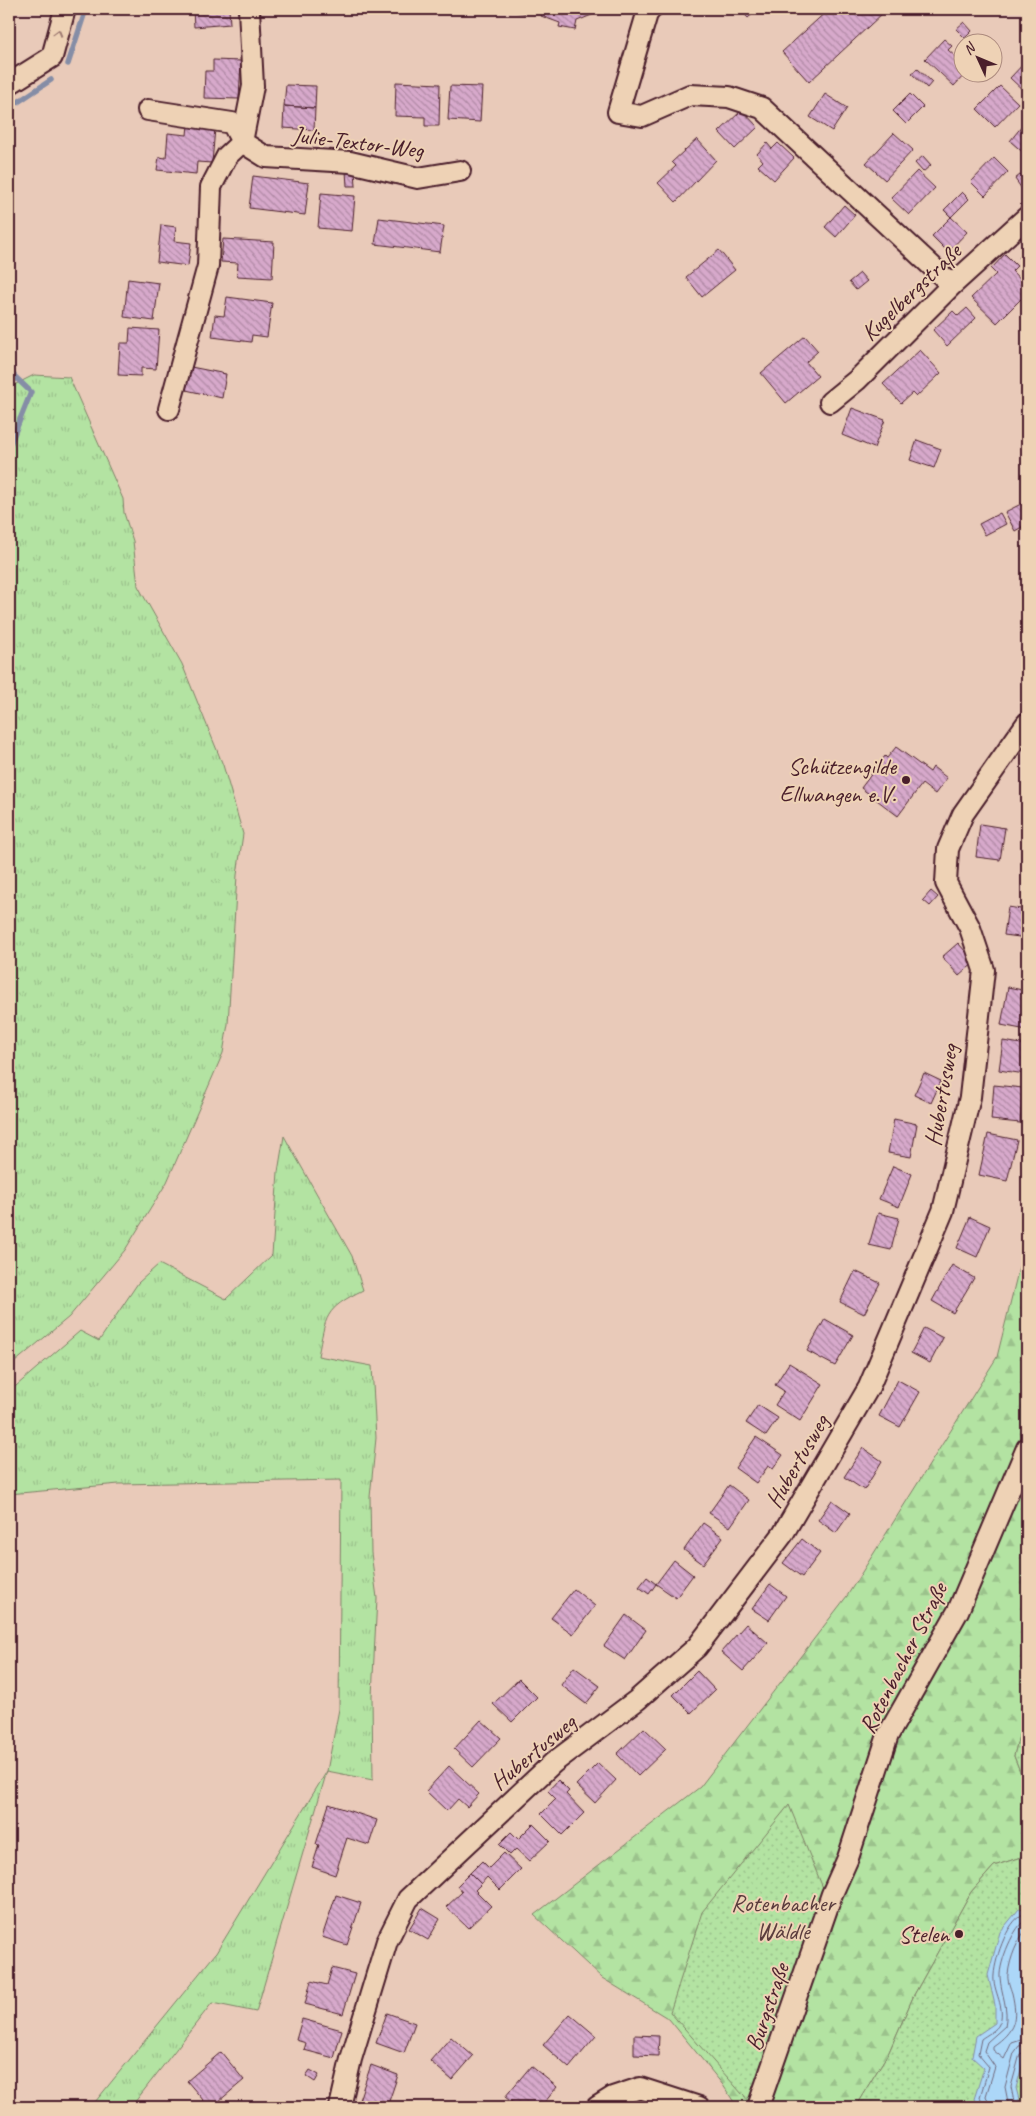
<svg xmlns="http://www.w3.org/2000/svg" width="1036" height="2116" viewBox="0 0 1036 2116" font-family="Caveat,sans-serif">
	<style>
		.grass { fill: url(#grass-tufts); stroke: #7e8166 }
		.forest { fill: url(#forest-firs); stroke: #7e8166 }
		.park { fill: url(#park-dots); stroke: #7e8166 }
		.water { fill: #acd7f8; stroke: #858da6 }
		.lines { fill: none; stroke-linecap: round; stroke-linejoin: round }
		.shore { stroke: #71697d; stroke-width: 1 }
		.stream { stroke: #858da6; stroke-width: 5.5 }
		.building { fill: url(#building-back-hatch); stroke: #4a1f2b }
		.minor-casing { stroke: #4a1f2b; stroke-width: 24 }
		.minor { stroke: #eed2b5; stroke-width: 20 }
		.oneway { stroke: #9c7870 }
		.poi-dot { fill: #4a1f2b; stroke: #eed2b5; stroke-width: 2 }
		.labels { text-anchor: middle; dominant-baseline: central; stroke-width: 4; stroke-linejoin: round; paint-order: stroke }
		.street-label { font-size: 24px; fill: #4a1f2b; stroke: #eed2b5 }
		.poi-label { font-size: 24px; fill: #4a1f2b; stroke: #eed2b5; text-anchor: end }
		.park-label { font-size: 24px; fill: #5a3c3d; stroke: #eed2b5 }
	</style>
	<defs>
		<pattern id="grass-tufts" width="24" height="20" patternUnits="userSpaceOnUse" patternTransform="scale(1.25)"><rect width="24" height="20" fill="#b3e3a2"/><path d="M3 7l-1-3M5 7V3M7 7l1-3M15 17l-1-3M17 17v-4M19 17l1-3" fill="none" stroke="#9bc28c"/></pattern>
		<pattern id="forest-firs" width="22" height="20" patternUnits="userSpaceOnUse" patternTransform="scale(1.25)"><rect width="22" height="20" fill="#b3e3a2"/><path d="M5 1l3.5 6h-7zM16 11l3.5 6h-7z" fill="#9bc28c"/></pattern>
		<pattern id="park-dots" width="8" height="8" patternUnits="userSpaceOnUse" patternTransform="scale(1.25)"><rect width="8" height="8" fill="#b3e3a2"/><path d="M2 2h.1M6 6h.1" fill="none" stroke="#9bc28c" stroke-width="1.8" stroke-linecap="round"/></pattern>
		<pattern id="building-back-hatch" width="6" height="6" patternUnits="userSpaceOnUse" patternTransform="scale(1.25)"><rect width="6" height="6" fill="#d7a9cb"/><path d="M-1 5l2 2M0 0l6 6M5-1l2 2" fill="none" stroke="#b089a5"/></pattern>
	</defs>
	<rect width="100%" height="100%" fill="#e9cab9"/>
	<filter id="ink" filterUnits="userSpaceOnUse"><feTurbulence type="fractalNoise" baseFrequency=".02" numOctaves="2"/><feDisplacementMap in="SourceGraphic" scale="10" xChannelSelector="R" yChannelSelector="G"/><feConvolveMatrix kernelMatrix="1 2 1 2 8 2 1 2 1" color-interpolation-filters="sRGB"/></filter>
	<g filter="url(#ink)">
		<!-- grass -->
		<path class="grass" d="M 34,375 L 69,377 L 123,499 L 124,513 L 133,541 L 138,586 L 182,664 L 223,765 L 243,834 L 237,875 L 228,1024 L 223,1053 L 167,1182 L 125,1250 L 69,1317 L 9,1367 L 9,391 L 10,387 Z
			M 284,1136 L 352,1256 L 363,1290 C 324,1309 326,1316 318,1356 L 372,1366 L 376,1438 L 370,1497 L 371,1553 L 377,1598 L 372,1696 L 373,1780 L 327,1771 L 256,2012 L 212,2003 L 131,2107 L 91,2107 L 216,1953 L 327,1771 L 339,1709 L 341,1480 L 119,1484 L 9,1494 L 9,1392 L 80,1331 L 99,1341 L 138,1283 L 159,1264 L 226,1299 L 272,1255 L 278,1172 Z"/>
		<!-- forest -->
		<path class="forest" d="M 1027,1235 L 1027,1617 L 1022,1628 L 1027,1631 L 1027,1703 L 1014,1756 L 1027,1789 L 1027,1855 L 994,1866 L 971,1892 L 914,1995 L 889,2052 L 855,2107 L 737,2107 L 723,2085 L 669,2019 L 602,1978 L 534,1915 L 700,1787 L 847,1596 L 997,1357 Z"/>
		<!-- park -->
		<path class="park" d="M 1027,1703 L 1027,1789 L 1014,1756 Z
			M 789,1805 L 823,1888 L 750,2103 L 670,2012 L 702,1912 Z
			M 1027,1855 L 1027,2107 L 855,2107 L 889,2052 L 914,1995 L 971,1892 L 994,1866 Z"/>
		<!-- water -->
		<path class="water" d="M 1027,1908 L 1027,2048 L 1016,2088 L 1021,2107 L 979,2107 L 974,2099 L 984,2068 L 972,2057 L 976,2036 L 995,2023 L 995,2005 L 988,1975 L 1000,1932 L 1019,1909 Z"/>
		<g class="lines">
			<!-- shore -->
			<path class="shore" d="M 1027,1928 C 1017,1941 1010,1958 1008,1974 C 1007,1980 1010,1987 1012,1993 C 1018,2019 1015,2031 993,2046 L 993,2050 L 1004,2059 L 1012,2042 L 1027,2037
				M 983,2107 L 980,2097 L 989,2067 L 978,2054 L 981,2039 C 986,2035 997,2030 999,2024 C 1007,2009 992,1990 994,1975 C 995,1958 1009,1915 1027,1913
				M 990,2107 L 986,2096 L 995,2067 L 984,2051 L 987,2042 L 1005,2026 C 1009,2008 1001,1994 1000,1977 C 999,1963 1014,1925 1027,1919
				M 1009,2107 L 1005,2087 L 1014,2053 L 1019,2046 L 1027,2045
				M 1015,2107 L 1011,2087 L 1020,2054 L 1027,2051"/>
			<!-- stream -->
			<path class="stream" d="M 68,64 L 86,9
				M 9,108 L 51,80
				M 9,371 L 31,392 L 9,447"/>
		</g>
		<!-- building -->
		<path class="building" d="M 193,9 L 229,9 L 230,24 L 194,27 Z
			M 358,9 L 391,9 L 391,11 L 358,11 Z
			M 500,9 L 526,9 L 525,13 Z
			M 543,9 L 598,9 L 599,12 L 577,21 L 575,30 L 559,27 L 560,23 L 541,16 Z
			M 740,9 L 758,9 L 748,18 Z
			M 829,9 L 881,9 L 884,12 L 809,82 L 782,52 Z
			M 964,22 L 972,31 L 965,38 L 956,29 Z
			M 944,39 L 952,46 L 948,50 L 964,64 L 964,72 L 967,72 L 954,86 L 925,59 Z
			M 213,60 L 241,61 L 239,99 L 204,98 L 205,71 L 213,71 Z
			M 1027,60 L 1027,93 L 1026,93 L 1010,78 Z
			M 917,68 L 932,82 L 927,88 L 912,74 Z
			M 396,82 L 440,84 L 439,126 L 425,126 L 425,117 L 395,116 Z
			M 286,85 L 316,86 L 315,108 L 284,106 Z
			M 450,86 L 482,87 L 480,122 L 448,120 Z
			M 1000,86 L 1018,103 L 995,127 L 977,109 Z
			M 825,94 L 847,108 L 832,131 L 810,117 Z
			M 910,94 L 923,107 L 906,124 L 893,111 Z
			M 284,106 L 315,108 L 314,130 L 283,128 Z
			M 742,110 L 758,127 L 735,149 L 719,132 Z
			M 1027,120 L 1027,153 L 1026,155 L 1010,141 Z
			M 188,125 L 215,128 L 212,163 L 197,162 L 196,174 L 157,170 L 159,157 L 166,158 L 168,133 L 187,135 Z
			M 894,133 L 913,150 L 885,180 L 866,163 Z
			M 697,139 L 716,160 L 676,202 L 658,183 L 676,166 L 672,162 Z
			M 767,143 L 772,149 L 778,143 L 794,158 L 774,180 L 758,166 L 763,161 L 757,154 Z
			M 923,156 L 931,165 L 923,172 L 915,163 Z
			M 994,158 L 1008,172 L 985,196 L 971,182 Z
			M 1026,170 L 1027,185 L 1022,189 L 1015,179 Z
			M 346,171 L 355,171 L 356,186 L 347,186 Z
			M 917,171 L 935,188 L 909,215 L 891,198 Z
			M 253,176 L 309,183 L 305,215 L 249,208 Z
			M 962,192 L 969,199 L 951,217 L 944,210 Z
			M 321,193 L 355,196 L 352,231 L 318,228 Z
			M 844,205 L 855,215 L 836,237 L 825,227 Z
			M 951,217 L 967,232 L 948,252 L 932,236 Z
			M 379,218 L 444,226 L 440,252 L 375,244 Z
			M 161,225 L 176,227 L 174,241 L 191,243 L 188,266 L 157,262 Z
			M 223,239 L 274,242 L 272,278 L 237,276 L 238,263 L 221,262 Z
			M 1027,249 L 1027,266 L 1019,258 Z
			M 719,250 L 735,270 L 702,297 L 686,277 Z
			M 1005,254 L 1017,266 L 1012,271 L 1027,287 L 1027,306 L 1021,299 L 997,323 L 971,298 L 996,274 L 991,269 Z
			M 860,273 L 867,281 L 856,290 L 849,282 Z
			M 128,279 L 159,283 L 154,321 L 124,317 Z
			M 227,297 L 272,303 L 267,337 L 252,335 L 251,342 L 212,337 L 215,315 L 224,316 Z
			M 967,308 L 976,318 L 947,346 L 933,330 L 953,311 L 958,316 Z
			M 130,328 L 159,330 L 156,369 L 141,368 L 141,376 L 118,375 L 120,343 L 129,343 Z
			M 805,336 L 818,351 L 806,362 L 818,376 L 786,403 L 761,373 Z
			M 920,350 L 941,373 L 916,397 L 912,393 L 901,403 L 883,384 Z
			M 191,367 L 226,374 L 222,398 L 186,390 Z
			M 852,408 L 885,420 L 874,448 L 842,435 Z
			M 917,440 L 941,449 L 934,468 L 910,460 Z
			M 1027,501 L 1027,524 L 1015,531 L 1005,512 Z
			M 1000,513 L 1006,524 L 985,535 L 979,524 Z
			M 896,747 L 930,772 L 933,767 L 947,778 L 935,794 L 922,784 L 898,816 L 861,788 L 885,756 L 887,758 Z
			M 980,824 L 1005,828 L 1000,860 L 976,857 Z
			M 931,891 L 938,897 L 930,906 L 923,900 Z
			M 1008,907 L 1027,910 L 1027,938 L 1004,935 Z
			M 958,943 L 975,962 L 959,976 L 942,957 Z
			M 1008,987 L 1027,991 L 1027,1030 L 1001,1025 Z
			M 1003,1041 L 1027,1045 L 1025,1074 L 999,1070 Z
			M 924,1073 L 941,1081 L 931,1103 L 914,1095 Z
			M 994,1085 L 1023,1088 L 1020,1123 L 991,1120 Z
			M 894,1119 L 917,1124 L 911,1157 L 888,1153 Z
			M 988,1134 L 1017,1140 L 1007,1181 L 979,1175 Z
			M 893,1166 L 912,1174 L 899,1207 L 879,1199 Z
			M 878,1213 L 899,1218 L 891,1250 L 869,1245 Z
			M 970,1217 L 990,1226 L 977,1257 L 957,1248 Z
			M 952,1265 L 974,1278 L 953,1313 L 932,1301 Z
			M 855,1271 L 880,1283 L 864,1314 L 840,1302 Z
			M 825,1319 L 853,1335 L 835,1366 L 807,1351 Z
			M 924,1328 L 943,1338 L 930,1363 L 911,1353 Z
			M 789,1363 L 823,1384 L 800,1421 L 775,1405 L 784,1391 L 775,1385 Z
			M 898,1380 L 920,1392 L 900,1427 L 879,1416 Z
			M 758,1405 L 778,1418 L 766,1436 L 746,1423 Z
			M 756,1437 L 783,1455 L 773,1469 L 768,1466 L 756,1483 L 735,1468 Z
			M 863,1448 L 882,1461 L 864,1490 L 844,1477 Z
			M 729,1485 L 749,1500 L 730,1527 L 709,1513 Z
			M 832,1500 L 850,1513 L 836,1533 L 818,1520 Z
			M 703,1523 L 723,1537 L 703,1564 L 684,1550 Z
			M 802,1539 L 820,1553 L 802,1577 L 783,1563 Z
			M 674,1560 L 693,1575 L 676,1598 L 656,1584 Z
			M 647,1577 L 656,1584 L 649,1594 L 639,1587 Z
			M 770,1584 L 786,1596 L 769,1620 L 752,1609 Z
			M 574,1589 L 595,1606 L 573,1634 L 551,1618 Z
			M 626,1615 L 646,1630 L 625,1660 L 604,1646 Z
			M 746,1624 L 768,1643 L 743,1671 L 721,1652 Z
			M 574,1667 L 600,1686 L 586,1704 L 561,1685 Z
			M 697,1671 L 715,1690 L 691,1713 L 673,1695 Z
			M 519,1679 L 537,1697 L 512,1722 L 493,1704 Z
			M 481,1720 L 501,1738 L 473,1767 L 454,1749 Z
			M 644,1728 L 666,1749 L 638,1776 L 617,1754 Z
			M 598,1763 L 616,1780 L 595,1803 L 576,1785 Z
			M 449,1766 L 479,1794 L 467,1807 L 458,1799 L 447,1811 L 426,1791 Z
			M 558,1780 L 569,1791 L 566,1794 L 584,1813 L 562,1835 L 541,1814 L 556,1799 L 548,1791 Z
			M 329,1804 L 377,1820 L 369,1845 L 347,1838 L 335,1875 L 312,1867 L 319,1845 L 316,1844 Z
			M 533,1824 L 550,1841 L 529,1861 L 516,1849 L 510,1855 L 499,1844 L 511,1832 L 518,1839 Z
			M 504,1853 L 521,1869 L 500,1890 L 487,1877 L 481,1884 L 470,1873 L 482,1861 L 489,1868 Z
			M 470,1873 L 481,1884 L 475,1890 L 491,1906 L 468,1928 L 446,1907 L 462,1892 L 457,1886 Z
			M 336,1895 L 361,1903 L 347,1945 L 322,1937 Z
			M 422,1908 L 440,1919 L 428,1940 L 409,1929 Z
			M 332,1968 L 355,1974 L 343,2014 L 305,2004 L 311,1981 L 327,1985 Z
			M 387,2013 L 415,2023 L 404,2053 L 376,2043 Z
			M 570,2014 L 596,2036 L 569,2068 L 543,2045 Z
			M 302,2019 L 342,2030 L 334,2058 L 304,2050 L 306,2043 L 296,2040 Z
			M 634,2035 L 659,2036 L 658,2056 L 634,2055 Z
			M 451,2037 L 473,2056 L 452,2080 L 430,2061 Z
			M 221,2052 L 244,2080 L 212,2107 L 209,2107 L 187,2081 Z
			M 371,2065 L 398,2075 L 387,2107 L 369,2107 L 358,2103 Z
			M 531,2066 L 557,2087 L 541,2107 L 518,2107 L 505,2097 Z
			M 310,2070 L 319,2075 L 315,2082 L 306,2076 Z
			M 642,2101 L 659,2107 L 639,2107 Z"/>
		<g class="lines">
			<defs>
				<path id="minor" d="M 651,9 L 647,14 L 618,112 L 642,116 L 690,95 L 729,97 L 762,108 L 952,285
					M 9,84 L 52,57 L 65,9
					M 148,110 L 232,123 L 242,142 L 266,157 L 350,162 L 418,178 L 460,171
					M 830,402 L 857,380 L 952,285 L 1027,217
					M 169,409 L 208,266 L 211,187 L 227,156 L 242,142 L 253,86 L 249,9
					M 340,2107 L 351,2059 L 387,1941 L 408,1899 L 553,1763 L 637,1700 L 697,1647 L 783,1534 L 869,1387 L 943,1211 L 970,1097 L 984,970 L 970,928 L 946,883 L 948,849 L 963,814 L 1027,723
					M 597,2107 L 613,2097 L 640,2088 L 699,2107
					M 758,2107 L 832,1894 L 848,1858 L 888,1735 L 958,1611 L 1027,1448"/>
			</defs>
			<!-- minor casing -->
			<use href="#minor" class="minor-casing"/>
			<!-- minor -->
			<use href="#minor" class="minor"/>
		</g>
		<!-- one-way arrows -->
		<defs><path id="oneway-chevron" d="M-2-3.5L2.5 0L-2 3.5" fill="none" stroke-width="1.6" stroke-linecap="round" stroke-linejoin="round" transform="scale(1.25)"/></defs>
		<use class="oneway" href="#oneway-chevron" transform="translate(58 33) rotate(-75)"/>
	</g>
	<!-- markers -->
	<g class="poi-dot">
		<circle cx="906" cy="780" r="5"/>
		<circle cx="959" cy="1934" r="5"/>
	</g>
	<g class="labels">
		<!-- street labels -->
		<g class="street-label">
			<text transform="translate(358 142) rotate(7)">Julie-Textor-Weg</text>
			<text transform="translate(911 292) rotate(-44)">Kugelbergstraße</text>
			<text transform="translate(941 1095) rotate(-80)">Hubertusweg</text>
			<text transform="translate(797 1461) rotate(-60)">Hubertusweg</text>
			<text transform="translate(903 1658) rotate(-63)">Rotenbacher Straße</text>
			<text transform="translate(533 1752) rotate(-40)">Hubertusweg</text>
			<text transform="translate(767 2007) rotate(-71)">Burgstraße</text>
		</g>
		<!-- poi labels -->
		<g class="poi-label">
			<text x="896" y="766">Schützengilde<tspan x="896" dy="28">Ellwangen e.V.</tspan></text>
			<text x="949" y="1934">Stelen</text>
		</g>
		<!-- park labels -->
		<g class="park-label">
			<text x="783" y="1903">Rotenbacher<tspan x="783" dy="28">Wäldle</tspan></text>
		</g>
	</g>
	<!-- margin -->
	<rect width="1036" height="2116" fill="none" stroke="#eed2b5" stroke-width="30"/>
	<rect x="15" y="15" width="1006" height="2086" fill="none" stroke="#4a1f2b" stroke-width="2" filter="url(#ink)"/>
	<!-- north arrow -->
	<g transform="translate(978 58) rotate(314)"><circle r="24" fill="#eed2b5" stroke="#ac8a7e"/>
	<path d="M0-4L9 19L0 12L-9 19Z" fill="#4a1f2b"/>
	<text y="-8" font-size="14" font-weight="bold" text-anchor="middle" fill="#4a1f2b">N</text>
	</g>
</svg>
